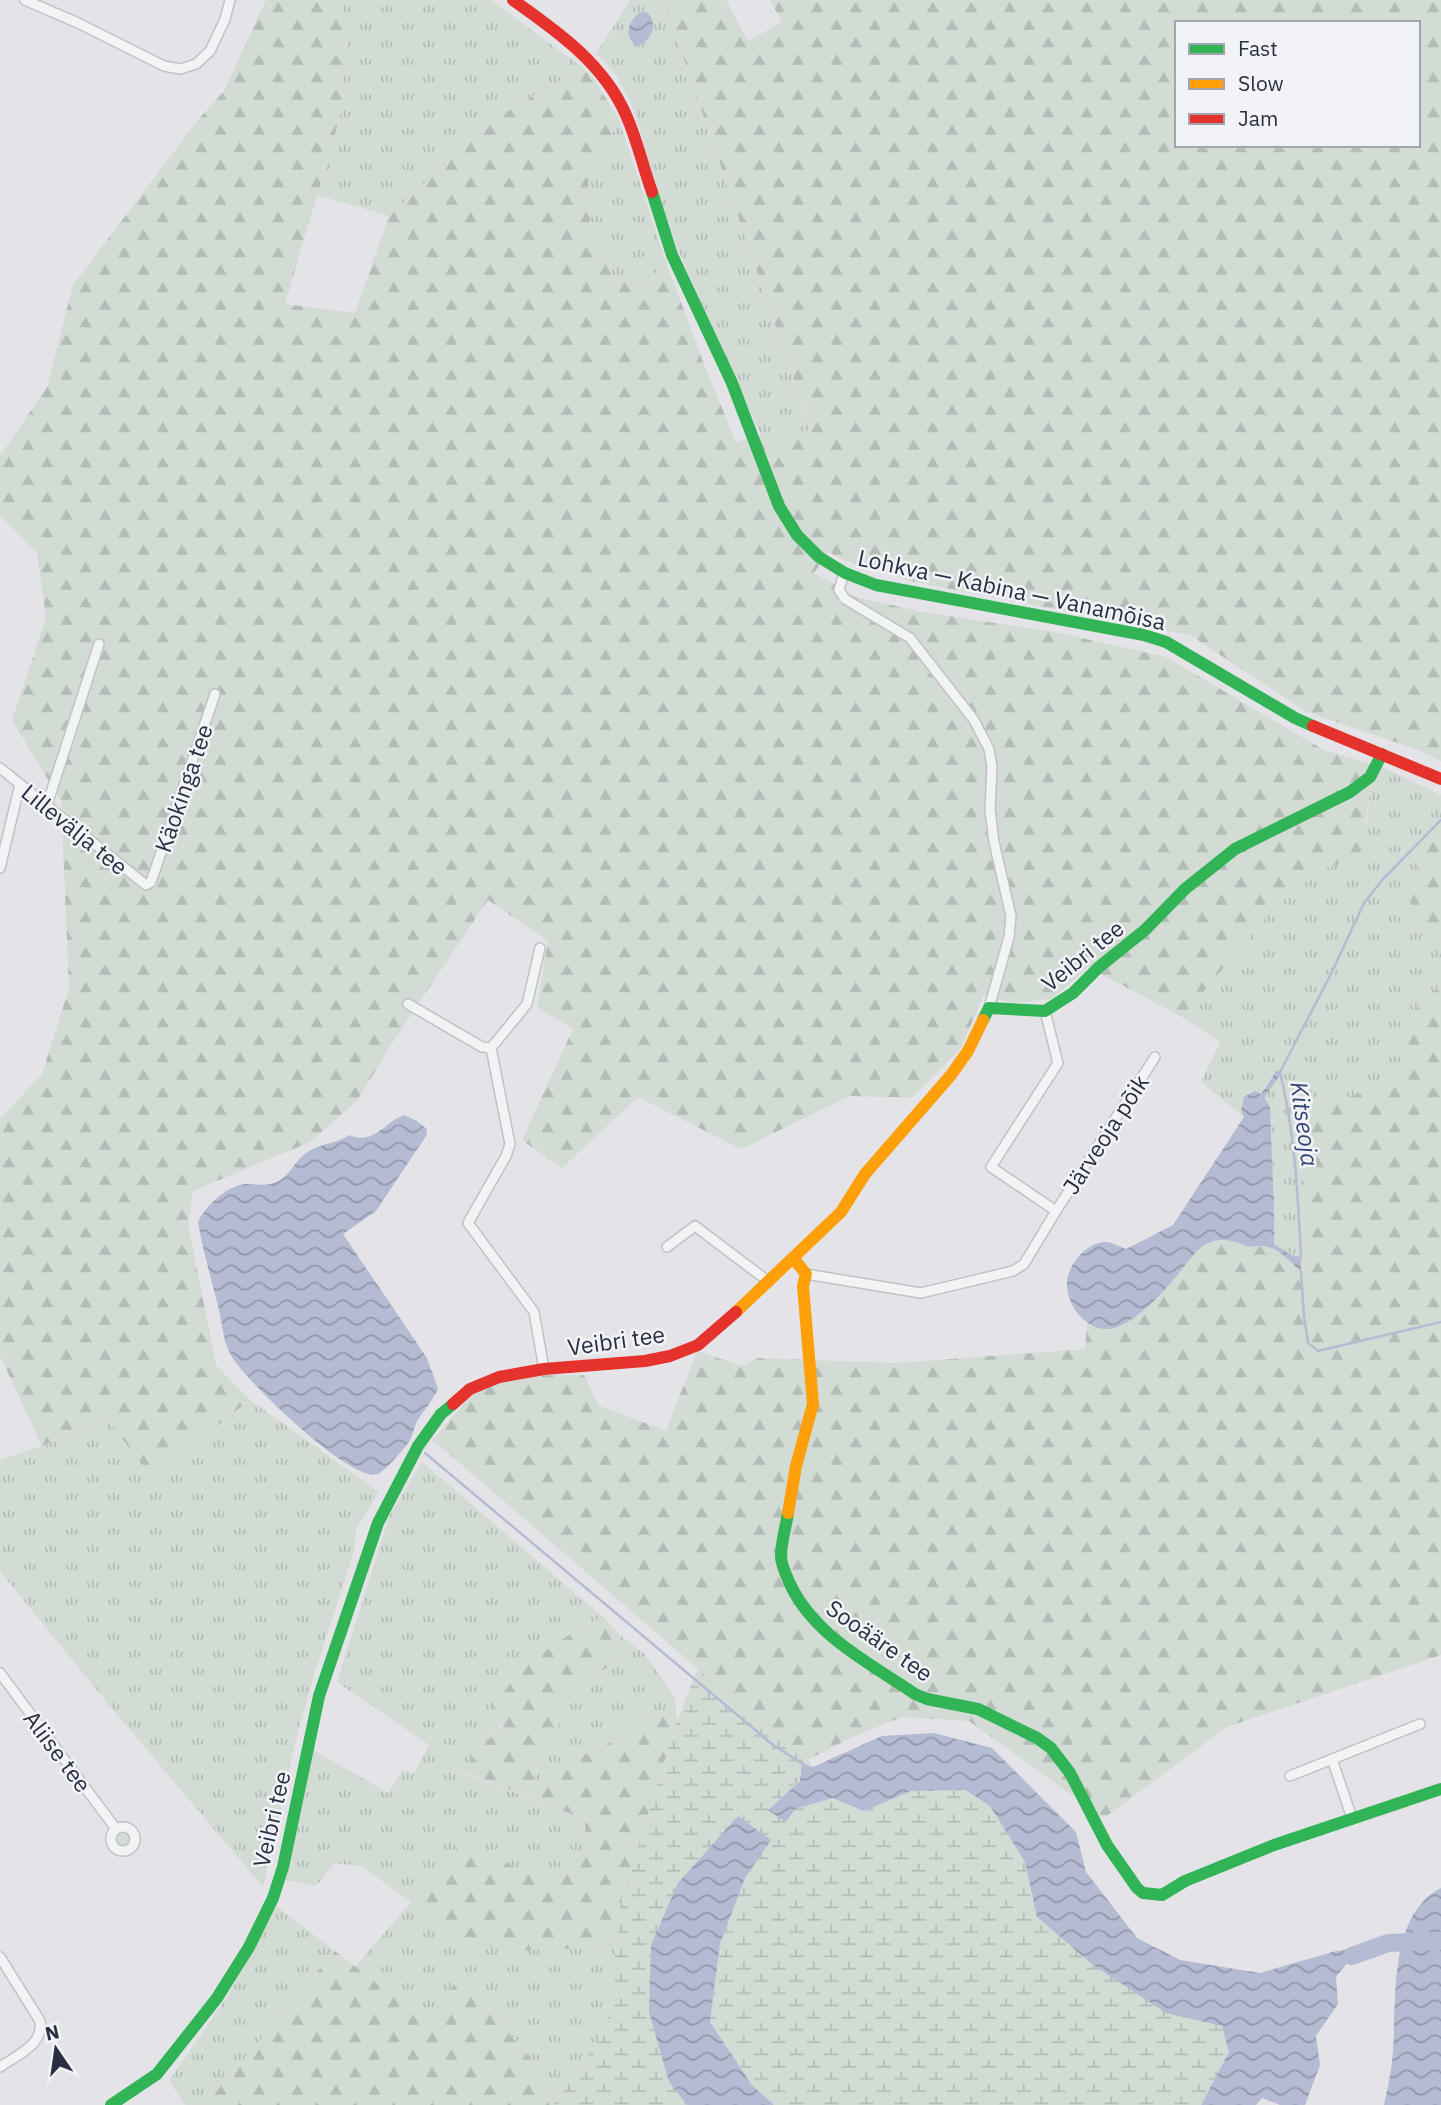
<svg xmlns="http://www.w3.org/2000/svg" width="1441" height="2105" viewBox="0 0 1441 2105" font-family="'IBM Plex Sans',sans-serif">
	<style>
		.grass { fill: url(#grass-tufts) }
		.forest { fill: url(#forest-firs); fill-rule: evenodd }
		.wetland { fill: url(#wetland-marsh) }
		.water { fill: url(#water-waves) }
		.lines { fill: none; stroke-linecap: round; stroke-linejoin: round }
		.stream { stroke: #b4bbd2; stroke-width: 2.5 }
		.river { stroke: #b4bbd2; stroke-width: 18 }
		.street-casing { stroke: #c2c2c6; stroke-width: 12 }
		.street { stroke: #f2f3f5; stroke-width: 9 }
		.fast { stroke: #30b455; stroke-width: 12 }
		.slow { stroke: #ff9f0a; stroke-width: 12 }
		.jam { stroke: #e5322d; stroke-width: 12 }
		.labels { text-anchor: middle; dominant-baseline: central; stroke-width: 5; stroke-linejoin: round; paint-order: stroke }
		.street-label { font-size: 23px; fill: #2b2e41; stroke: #f1f3f7 }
		.water-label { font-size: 24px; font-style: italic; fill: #364673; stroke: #f1f3f7 }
	</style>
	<defs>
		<pattern id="grass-tufts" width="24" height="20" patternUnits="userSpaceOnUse" patternTransform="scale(1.75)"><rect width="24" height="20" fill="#d2dbd4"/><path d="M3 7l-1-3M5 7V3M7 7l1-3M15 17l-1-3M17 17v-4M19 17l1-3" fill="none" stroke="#b4bcb7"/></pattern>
		<pattern id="forest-firs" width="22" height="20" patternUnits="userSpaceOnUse" patternTransform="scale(1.75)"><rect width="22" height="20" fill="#d2dbd4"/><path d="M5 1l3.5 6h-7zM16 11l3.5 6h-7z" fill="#b4bcb7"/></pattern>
		<pattern id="wetland-marsh" width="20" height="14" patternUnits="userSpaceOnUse" patternTransform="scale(1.75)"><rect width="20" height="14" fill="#d2dbd4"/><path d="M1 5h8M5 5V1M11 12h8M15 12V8" fill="none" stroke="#b4bcb7"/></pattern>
		<pattern id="water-waves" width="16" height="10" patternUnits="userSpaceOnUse" patternTransform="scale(1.75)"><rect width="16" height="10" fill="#b4bbd2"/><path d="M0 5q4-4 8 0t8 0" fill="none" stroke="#9398ac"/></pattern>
	</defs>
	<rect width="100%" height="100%" fill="#e4e4e8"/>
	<!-- grass -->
	<path class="grass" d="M 336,0 L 491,0 L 582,67 L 495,119 L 389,216 L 317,195 L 340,117 L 350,23 Z
		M 630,0 L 664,0 L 811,431 L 761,435 C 730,365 696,296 668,224 C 647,173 642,90 596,54 Z
		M 619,120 L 666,262 L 646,284 L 615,282 L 590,224 L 588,182 Z
		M 1385,768 L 1441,795 L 1441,833 L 1423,850 L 1412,894 L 1412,925 L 1441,943 L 1441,984 L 1418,1006 L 1407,1034 L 1407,1080 L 1298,1113 L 1306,1275 L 1301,1272 L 1301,1257 L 1291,1255 L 1274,1244 L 1274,1208 L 1270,1107 L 1264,1097 L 1277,1070 L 1244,1117 L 1201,1082 L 1220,1042 L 1182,1017 L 1306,869 L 1332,867 L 1367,823 L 1370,790 Z
		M 250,1400 L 379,1492 L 356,1530 L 354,1551 L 315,1672 L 296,1739 L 263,1887 L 108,1704 L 0,1571 L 0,1460 L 42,1446 L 106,1417 L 151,1476 Z
		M 422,1462 L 603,1617 L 582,1627 L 461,1772 L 585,1819 L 586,1843 L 556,1887 L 587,1948 L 617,1939 L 607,2028 L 554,2105 L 550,2105 L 535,2064 L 461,1975 L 426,2022 L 355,1967 L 411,1902 L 361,1866 L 334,1863 L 321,1881 L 314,1886 L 286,1880 L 312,1749 L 388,1793 L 403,1770 L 414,1773 L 429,1745 L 337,1682 L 389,1517 Z
		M 621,1636 L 645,1654 L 675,1697 L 677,1721 L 647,1712 L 609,1743 L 571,1761 L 551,1787 L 531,1781 L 554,1739 L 559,1697 L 608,1667 Z
		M114 1840a9 9 0 1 1 18 0a9 9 0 1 1-18 0Z
		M 276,1906 L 335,1951 L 205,2105 L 185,2105 L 169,2081 L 228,1996 Z"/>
	<!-- forest -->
	<path class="forest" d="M 266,0 L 336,0 L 350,23 L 340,117 L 285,304 L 355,313 L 389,216 L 495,119 L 582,67 L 594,79 L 619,120 L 588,182 L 590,224 L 615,282 L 646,284 L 666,262 L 704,364 L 736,442 L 761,435 L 811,430 L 664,0 L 726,0 L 748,41 L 782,22 L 770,0 L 1441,0 L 1441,761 L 1418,750 L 1305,711 L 1190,635 L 914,582 L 841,559 L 829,552 L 814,573 L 856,597 L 923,612 L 1060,633 L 1166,657 L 1324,750 L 1385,768 L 1370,790 L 1362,851 L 1332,867 L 1306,870 L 1182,1017 L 1088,967 L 1052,999 L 1010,1003 L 984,994 L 961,1048 L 912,1098 L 850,1096 L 741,1149 L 638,1097 L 562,1168 L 522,1140 L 573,1029 L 537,1007 L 548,941 L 488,900 L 391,1045 L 357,1101 L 310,1142 L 193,1191 L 188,1224 L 216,1365 L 250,1400 L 151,1477 L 106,1417 L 42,1446 L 0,1356 L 0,1119 L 42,1074 L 69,988 L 61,801 L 12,720 L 46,617 L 37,553 L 0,516 L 0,456 L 47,387 L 73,285 L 198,120 L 224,91 ZM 1177,23 L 1418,23 L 1418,145 L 1177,145 Z
		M 1441,833 L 1441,943 L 1412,925 L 1412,894 L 1423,850 Z
		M 1441,984 L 1441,1655 L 1227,1727 L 1104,1818 L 969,1721 L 902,1717 L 850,1738 L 808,1760 L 698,1669 L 433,1440 C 445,1427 456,1411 469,1399 C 498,1371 547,1376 584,1375 L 598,1405 L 666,1431 L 697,1351 L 742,1366 L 758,1358 L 897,1363 L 1085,1349 L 1087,1323 L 1099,1327 L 1174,1279 L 1191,1255 L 1207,1243 L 1221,1240 L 1236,1240 L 1250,1247 L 1270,1247 L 1281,1252 L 1306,1274 L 1298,1112 L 1407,1080 L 1407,1034 L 1418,1006 Z
		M 603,1617 L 621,1636 L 608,1667 L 559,1697 L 563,1713 L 554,1739 L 531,1781 L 551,1787 L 571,1761 L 609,1743 L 647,1712 L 677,1721 L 621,1901 L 617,1939 L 587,1948 L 510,1951 L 464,1940 L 421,1898 L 461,1841 L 556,1887 L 586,1843 L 585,1819 L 461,1771 L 503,1723 L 492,1706 C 523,1665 556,1639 603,1617 Z
		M 335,1951 L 426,2021 L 461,1975 L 535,2064 L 550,2105 L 205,2105 Z"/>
	<!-- wetland -->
	<path class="wetland" d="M 698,1669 L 808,1760 L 813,1768 L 768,1810 L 795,1809 L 832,1798 L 864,1811 L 911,1791 L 965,1790 L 990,1806 L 1025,1862 L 1037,1917 L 1093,1965 L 1166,2012 L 1222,2025 L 1229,2052 L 1201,2105 L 774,2105 L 752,2085 L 710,2022 L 720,1944 L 745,1878 L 770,1840 L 738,1816 L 669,2082 L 687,2105 L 554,2105 L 607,2028 L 621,1901 L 677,1721 Z"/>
	<!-- water -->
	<path class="water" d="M 647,12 C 659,25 652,40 637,46 C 623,37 628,22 639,13 Z
		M 1277,1070 L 1281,1074 L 1264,1097 L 1270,1107 L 1274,1208 L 1274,1244 L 1291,1255 L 1301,1257 L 1301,1272 C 1291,1263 1282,1250 1268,1247 C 1261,1245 1253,1248 1247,1246 C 1205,1229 1198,1251 1174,1279 C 1158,1298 1139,1318 1117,1327 C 1092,1337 1067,1309 1067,1285 C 1066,1266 1086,1242 1106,1242 C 1112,1242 1121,1247 1126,1249 L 1173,1225 L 1244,1117 L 1241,1110 L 1244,1097 L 1255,1091 L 1261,1094 Z
		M 404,1115 L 417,1121 L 427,1129 L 426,1136 L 376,1211 L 343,1234 L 427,1358 L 438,1389 C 433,1400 424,1410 418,1420 C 414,1427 413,1434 410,1440 C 408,1445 384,1472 378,1474 C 352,1484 246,1381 232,1357 C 223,1343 223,1326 219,1310 C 212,1281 203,1252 198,1222 C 205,1206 229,1184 247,1184 C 256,1184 265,1186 274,1183 C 289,1178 294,1162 305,1154 C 318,1143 337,1144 349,1135 C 374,1146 387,1120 404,1115 Z
		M 934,1733 L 992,1748 L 1076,1832 L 1086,1872 L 1137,1938 L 1180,1960 L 1260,1973 L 1336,1951 L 1373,1947 L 1348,1962 L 1336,1977 L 1338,2004 L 1316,2036 L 1320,2065 L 1305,2105 L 1280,2105 L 1262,2098 L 1256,2105 L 1201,2105 L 1229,2052 L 1222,2026 L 1166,2013 L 1093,1965 L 1037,1917 L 1025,1862 L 990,1806 L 965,1790 L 911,1791 L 864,1811 L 832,1798 L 795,1809 L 786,1822 L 768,1810 L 800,1781 L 802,1763 L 813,1767 L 882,1736 Z
		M 738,1816 L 771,1840 L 745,1878 L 720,1944 L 710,2022 L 752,2085 L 774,2105 L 687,2105 L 669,2082 L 649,2012 L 651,1945 L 678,1883 Z
		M 1441,1888 L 1441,2105 L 1384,2105 C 1387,2091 1390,2077 1392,2062 C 1398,2011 1385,1916 1441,1888 Z"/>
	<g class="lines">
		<!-- stream -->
		<path class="stream" d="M 1301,1258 C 1298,1196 1295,1133 1280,1072 L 1331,974 L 1364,903 L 1383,879 L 1441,820
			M 1301,1272 L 1304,1316 L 1308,1343 L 1318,1351 L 1441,1322
			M 425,1453 L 773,1745 L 803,1764"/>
		<!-- river -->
		<path class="river" d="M 1352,1956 L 1388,1943 L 1441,1941"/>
		<defs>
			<path id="street" d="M 25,0 L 78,23 L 164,66 L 180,69 L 196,64 L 210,51 L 225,19 L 230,0
				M 844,573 L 839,590 L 845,599 L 910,638 L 974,720 L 989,749 L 992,767 L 990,810 L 994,842 L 1011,916 L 1009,937 L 989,1008
				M 0,768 L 146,885 L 151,882 L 215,694
				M 47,805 L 99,644
				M 0,868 L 20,784
				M 540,948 L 527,1004 L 491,1048 L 510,1144 L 506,1156 L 468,1223 L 534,1312 L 544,1369
				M 408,1004 L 482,1047 L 491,1048
				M 1056,1211 L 1155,1057
				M 667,1247 L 695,1226 L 769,1282
				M 806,1274 L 921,1293 L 1013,1271 L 1024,1264 L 1056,1211 L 991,1167 L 1058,1063 L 1045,1011
				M 0,1673 L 116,1829
				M 1332,1759 L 1352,1818
				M 1290,1776 L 1420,1724
				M111 1839a12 12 0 1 1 24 0a12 12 0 1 1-24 0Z
				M 0,1957 L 40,2021 C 44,2045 17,2055 0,2067"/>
		</defs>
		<!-- street casing -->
		<use href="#street" class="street-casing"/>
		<!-- street -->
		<use href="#street" class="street"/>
		<!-- fast -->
		<path class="fast" d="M 652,192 L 672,255 L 732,383 L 779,506 L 797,535 L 819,557 L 845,573 L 876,585 L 1144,635 L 1166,642 L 1295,718 L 1313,726
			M 983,1020 L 989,1008 L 1045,1011 L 1073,993 L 1099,967 L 1145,930 L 1185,889 L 1235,849 L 1350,792 L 1370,777 L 1382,754
			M 788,1513 C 786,1527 781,1542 781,1556 C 781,1566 787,1577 791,1586 C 816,1637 870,1663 915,1694 L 927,1699 L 978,1709 L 1037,1738 L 1051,1748 L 1070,1773 L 1107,1845 L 1137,1888 L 1143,1893 L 1162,1895 L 1185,1881 L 1274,1845 L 1441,1789
			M 111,2105 L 157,2074 L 217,1998 L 249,1947 L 273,1898 L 283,1867 L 319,1696 L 378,1523 L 418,1446 L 441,1414 L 453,1404"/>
		<!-- slow -->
		<path class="slow" d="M 736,1312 L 841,1212 L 865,1174 L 951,1075 L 968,1051 L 983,1020
			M 788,1513 L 796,1466 L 813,1404 L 803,1286 L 806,1274 L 794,1259"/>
		<!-- jam -->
		<path class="jam" d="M 513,0 C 557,31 604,64 626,115 C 637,139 643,167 652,192
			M 1313,726 L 1441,779
			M 453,1404 L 470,1389 L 499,1377 L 544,1369 L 645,1361 L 670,1356 L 698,1345 L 736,1312"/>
	</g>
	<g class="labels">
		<!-- street labels -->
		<g class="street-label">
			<text transform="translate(1012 589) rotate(12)">Lohkva — Kabina — Vanamõisa</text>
			<text transform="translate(183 788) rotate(-71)">Käokinga tee</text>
			<text transform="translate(75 829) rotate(39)">Lillevälja tee</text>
			<text transform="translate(1082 955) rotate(-39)">Veibri tee</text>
			<text transform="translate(1105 1134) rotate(-57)">Järveoja põik</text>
			<text transform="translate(616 1340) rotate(-8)">Veibri tee</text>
			<text transform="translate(880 1640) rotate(35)">Sooääre tee</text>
			<text transform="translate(58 1751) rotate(53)">Aliise tee</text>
			<text transform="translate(271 1819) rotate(-77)">Veibri tee</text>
		</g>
		<!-- water labels -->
		<g class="water-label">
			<text transform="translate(1305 1124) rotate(82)">Kitseoja</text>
		</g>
	</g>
	<!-- legend -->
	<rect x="1175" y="21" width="245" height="126" fill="#f1f3f7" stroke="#a2a4ae" stroke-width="2"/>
	<rect x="1189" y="44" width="35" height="10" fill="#30b455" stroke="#a2a4ae" stroke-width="2"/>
	<text x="1238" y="56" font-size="21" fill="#2b2e41">Fast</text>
	<rect x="1189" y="79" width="35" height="10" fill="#ff9f0a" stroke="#a2a4ae" stroke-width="2"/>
	<text x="1238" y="91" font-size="21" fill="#2b2e41">Slow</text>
	<rect x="1189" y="114" width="35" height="10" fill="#e5322d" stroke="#a2a4ae" stroke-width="2"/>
	<text x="1238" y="126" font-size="21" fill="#2b2e41">Jam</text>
	<!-- north arrow -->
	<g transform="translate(56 2049) rotate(347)" stroke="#f1f3f7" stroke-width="5" paint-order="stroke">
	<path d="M0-5L12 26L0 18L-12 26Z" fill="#2b2e41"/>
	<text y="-10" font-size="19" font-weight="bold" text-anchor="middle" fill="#2b2e41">N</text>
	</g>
</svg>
